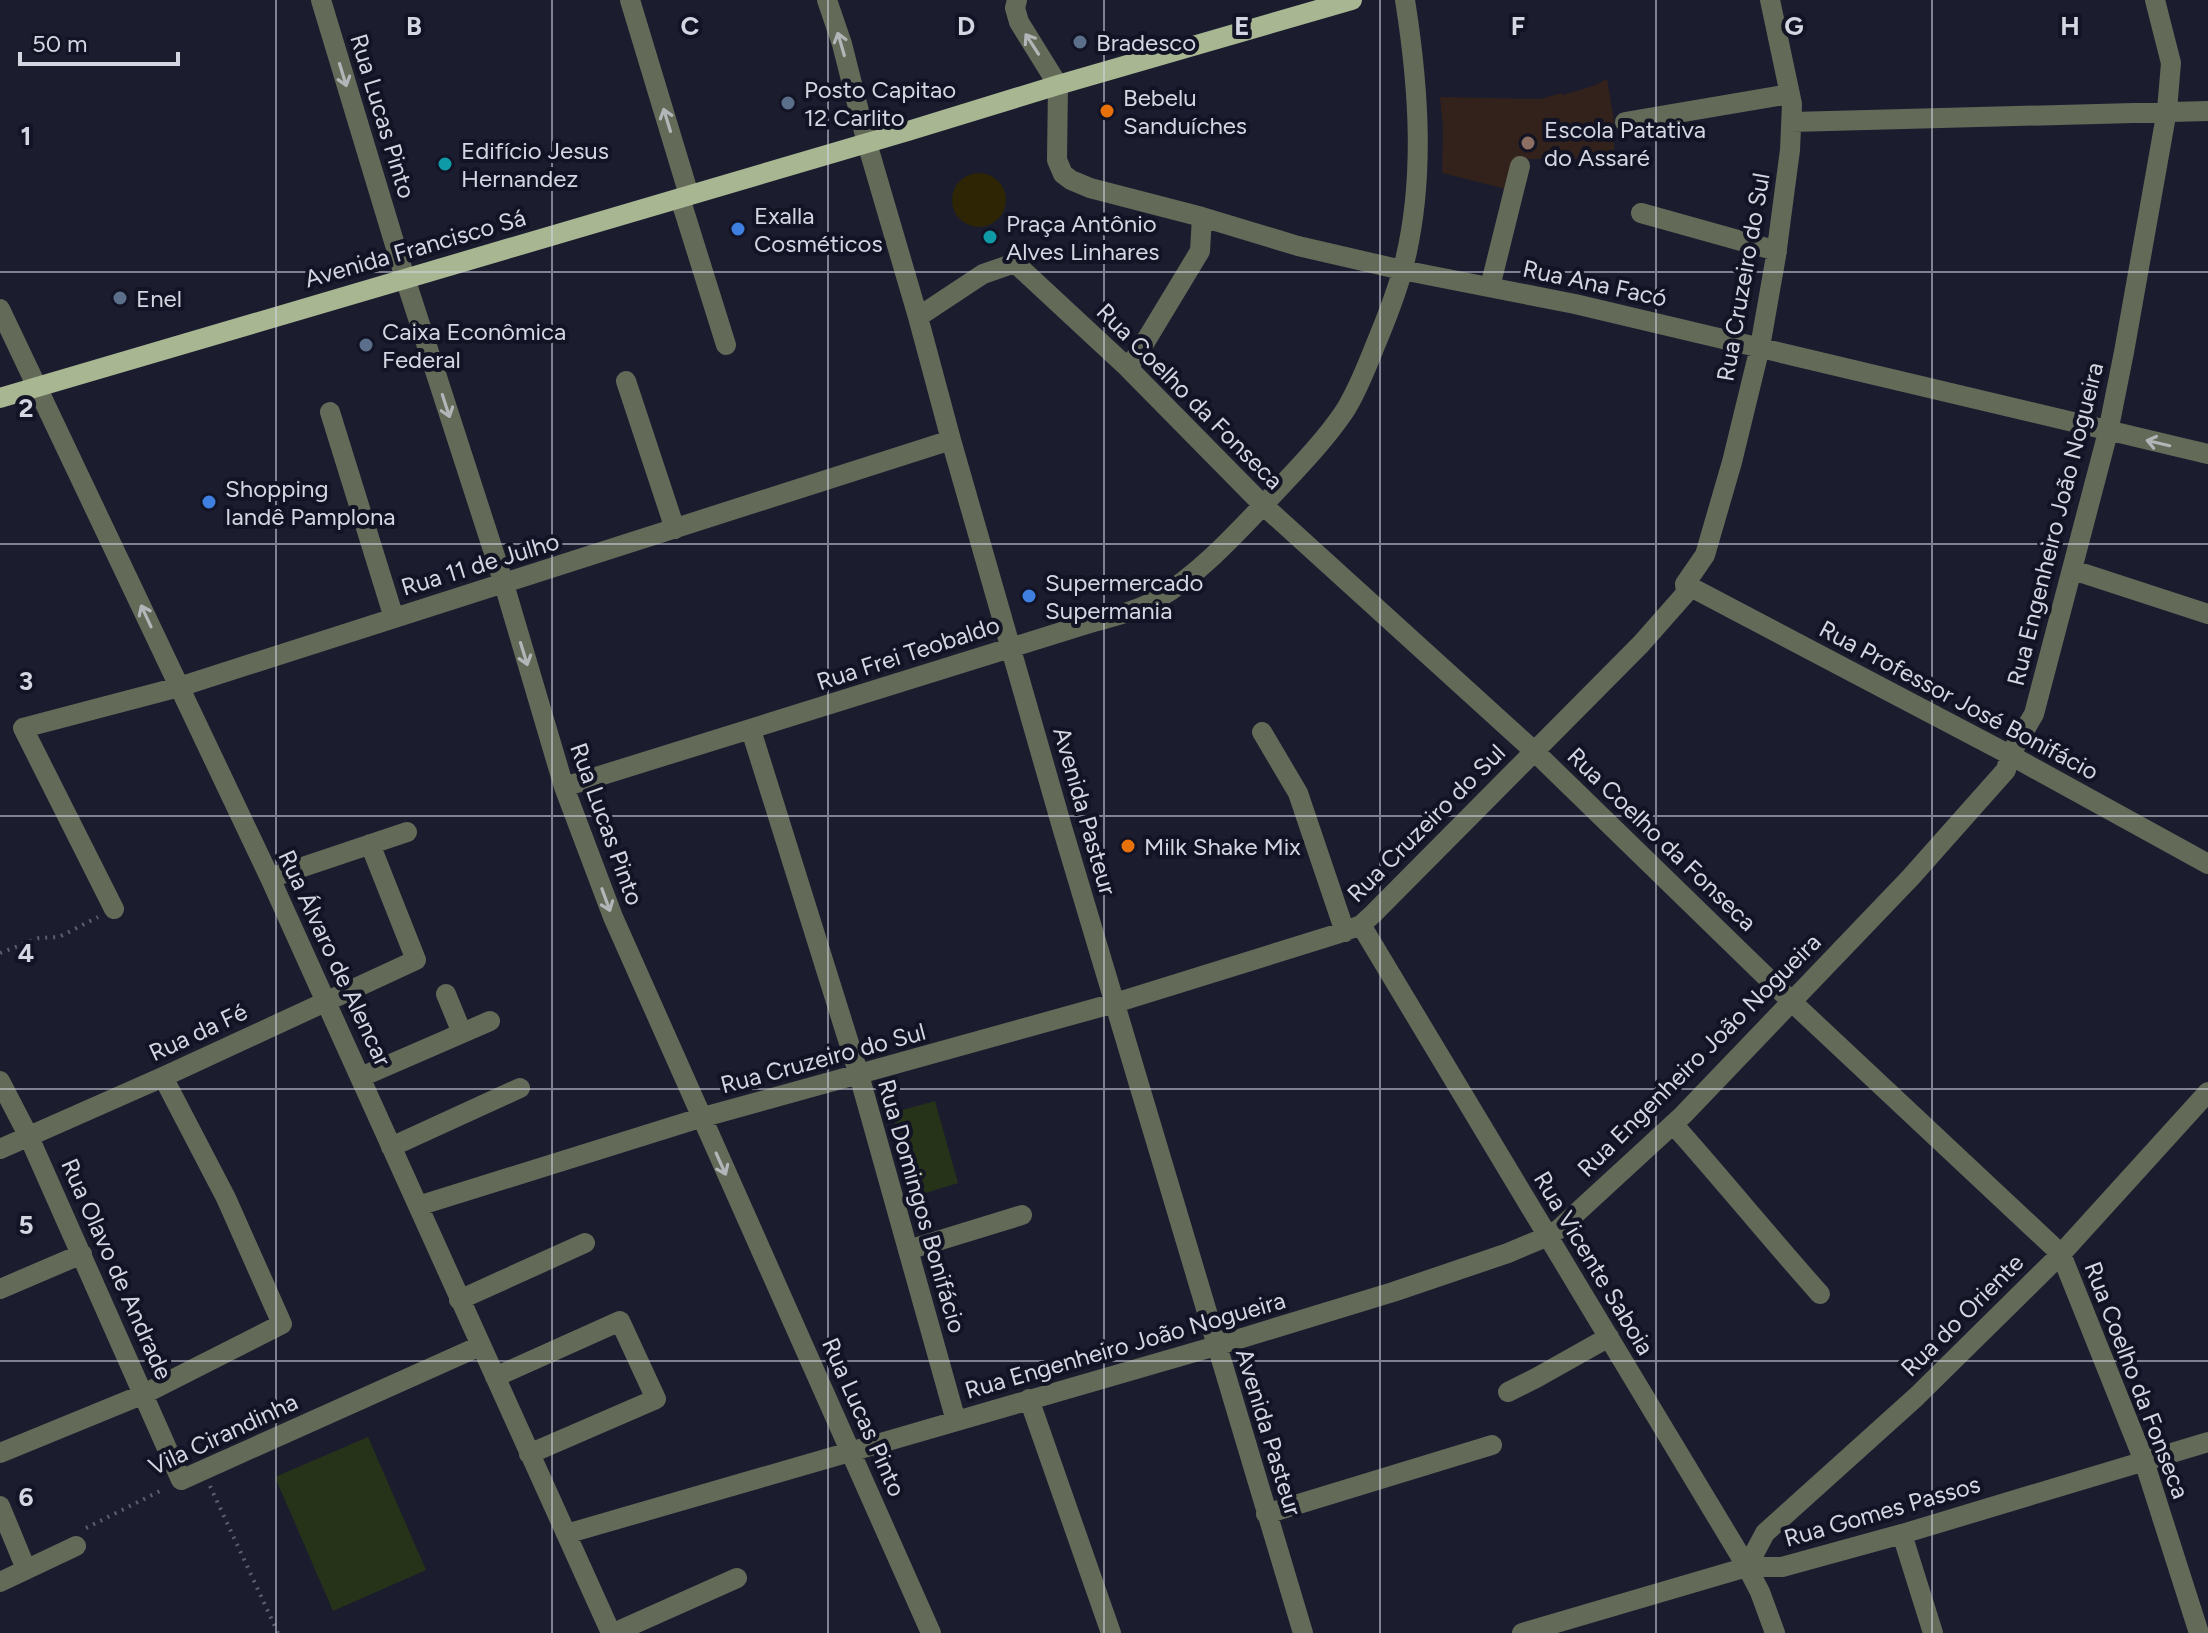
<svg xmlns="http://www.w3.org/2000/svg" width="2208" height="1633" viewBox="0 0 2208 1633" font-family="Figtree,sans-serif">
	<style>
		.education { fill: #33211b }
		.green { fill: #263318 }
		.sand { fill: #2d2504 }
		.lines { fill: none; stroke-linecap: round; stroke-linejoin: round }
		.path { stroke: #5d5f6f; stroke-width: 4; stroke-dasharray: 2 6; stroke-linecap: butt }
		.minor { stroke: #636a58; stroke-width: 20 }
		.major { stroke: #a8b692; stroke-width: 20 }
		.oneway { stroke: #b2b6b9 }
		.grid { fill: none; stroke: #d4d6e2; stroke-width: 2; stroke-opacity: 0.55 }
		.service-dot { fill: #5c6f8a; stroke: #121425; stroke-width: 3 }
		.food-dot { fill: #e8710a; stroke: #121425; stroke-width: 3 }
		.education-dot { fill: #8d6e63; stroke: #121425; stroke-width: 3 }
		.culture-dot { fill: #0f9aa8; stroke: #121425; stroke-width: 3 }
		.shop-dot { fill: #3f7fe0; stroke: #121425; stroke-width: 3 }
		.labels { text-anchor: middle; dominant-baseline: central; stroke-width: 8; stroke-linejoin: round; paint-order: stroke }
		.poi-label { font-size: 24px; fill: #d4d6e2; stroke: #121425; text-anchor: start }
		.street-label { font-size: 24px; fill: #d4d6e2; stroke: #121425 }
		.grid-label { font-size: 26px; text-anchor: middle; font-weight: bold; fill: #d4d6e2; stroke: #121425; stroke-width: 8; stroke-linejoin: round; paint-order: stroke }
	</style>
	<rect width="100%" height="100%" fill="#1b1d2f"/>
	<!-- education -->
	<path class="education" d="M 1607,79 L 1614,121 L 1614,159 L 1517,159 L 1510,190 L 1442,173 L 1443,128 L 1440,97 L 1540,99 L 1562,93 L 1563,95 L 1593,86 Z"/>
	<!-- green -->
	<path class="green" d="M 935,1101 L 958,1183 L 916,1196 L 892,1113 Z
		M 368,1437 L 426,1570 L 333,1611 L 275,1477 Z"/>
	<!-- sand -->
	<path class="sand" d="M952 200a27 27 0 1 1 54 0a27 27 0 1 1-54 0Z"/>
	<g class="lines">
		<!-- path -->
		<path class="path" d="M 0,953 L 39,938 L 59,937 L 98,917
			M 210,1486 L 278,1633
			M 86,1528 L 164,1489"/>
		<!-- minor -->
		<path class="minor" d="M 321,0 L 405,278 L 504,584 L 564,787 L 613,917 L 931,1633
			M 630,0 L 689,195
			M 827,0 L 842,44 L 867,143 L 918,317 L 951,440 L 1062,827 L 1303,1633
			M 1017,0 L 1015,8 L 1019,22 L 1058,85 L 1057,160 L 1063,174 L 1071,180 L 1090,188 L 1202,217 L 1298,246 L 1402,270 L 1575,304 L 2208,454
			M 1625,122 L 1790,94
			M 1792,122 L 2208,111
			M 680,198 L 726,345
			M 1641,213 L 1777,251
			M 1490,287 L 1520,166
			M 0,309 L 270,878 L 611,1633
			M 918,317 L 983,274 L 1015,263 L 1127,367 L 1263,505 L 1534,751 L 1791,1001 L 2061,1254 L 2144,1461 L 2199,1633
			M 1127,367 L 1136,357 L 1200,251 L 1202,217
			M 626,381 L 675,529
			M 330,412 L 394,618
			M 2073,570 L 2208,614
			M 1685,584 L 2010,755 L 2208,864
			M 751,730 L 859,1075 L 956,1421
			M 1262,732 L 1298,793 L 1345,932
			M 564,787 L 1087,624 C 1109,617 1136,612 1156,600 C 1199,574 1234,536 1269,499 C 1294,472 1323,443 1344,412 C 1357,392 1366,368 1375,346 C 1385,322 1395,297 1402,272 C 1426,184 1419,88 1405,0
			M 270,878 L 407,832
			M 114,909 L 23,728 L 179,687 L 951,440
			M 1361,925 C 1488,1139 1619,1353 1747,1567 L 1760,1592 L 1775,1633
			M 446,994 L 462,1033
			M 361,1077 L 490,1021
			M 0,1081 L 29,1137 L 181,1480 L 480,1346
			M 1673,1124 C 1723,1180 1770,1238 1820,1294
			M 391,1147 L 520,1088
			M 0,1149 L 163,1077 L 416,960 L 370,844
			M 418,1206 L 700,1118 L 1115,1003 L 1340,933 L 1361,925 L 1373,914 L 1641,644 L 1686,593 L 1685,584 L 1705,555 L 1732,462 L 1760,347 L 1776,256 L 1790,150 L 1792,104 L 1770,0
			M 908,1250 L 1022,1215
			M 0,1289 L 82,1254
			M 459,1300 L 585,1243
			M 495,1377 L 620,1321 L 656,1399 L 529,1454
			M 1508,1392 L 1536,1378 L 1609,1337
			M 1029,1399 L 1111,1633
			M 0,1453 L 144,1394 L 282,1324 L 226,1198 L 163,1077
			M 0,1506 L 26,1569
			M 1266,1514 L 1492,1445
			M 566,1534 L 1216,1346 L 1393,1292 L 1508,1253 L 1546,1237 L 1559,1229 L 1683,1115 L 1911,877 L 2006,770 L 2010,755 L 2034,714 L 2108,432 L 2124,352 L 2167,110 L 2171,63 L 2155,0
			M 1902,1534 L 1933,1633
			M 1747,1567 L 1765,1533 L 1916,1397 L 2061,1254 L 2208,1092
			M 0,1582 L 76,1546
			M 614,1633 L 737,1578
			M 1522,1633 L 1747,1567 L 1782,1567 L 1902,1534 L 2208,1442"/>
		<!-- major -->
		<path class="major" d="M 0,398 L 908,131 L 1058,85 L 1352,0"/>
	</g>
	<!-- one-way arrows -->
	<defs><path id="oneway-shaft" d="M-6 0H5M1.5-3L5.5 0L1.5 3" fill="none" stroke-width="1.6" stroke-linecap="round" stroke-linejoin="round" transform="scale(2)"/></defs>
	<g class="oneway">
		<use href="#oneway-shaft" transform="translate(841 44) rotate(-106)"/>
		<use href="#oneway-shaft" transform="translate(1032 44) rotate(-123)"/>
		<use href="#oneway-shaft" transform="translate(343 75) rotate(73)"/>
		<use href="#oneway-shaft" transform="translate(667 120) rotate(-107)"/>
		<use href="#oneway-shaft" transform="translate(446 406) rotate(72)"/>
		<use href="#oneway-shaft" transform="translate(2158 443) rotate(-167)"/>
		<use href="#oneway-shaft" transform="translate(146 616) rotate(-115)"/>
		<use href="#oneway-shaft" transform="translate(524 654) rotate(73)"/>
		<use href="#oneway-shaft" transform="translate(606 900) rotate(70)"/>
		<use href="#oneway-shaft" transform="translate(721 1164) rotate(66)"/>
	</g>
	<!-- grid -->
	<path class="grid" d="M 276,0 L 276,1633M 552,0 L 552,1633M 828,0 L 828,1633M 1104,0 L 1104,1633M 1380,0 L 1380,1633M 1656,0 L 1656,1633M 1932,0 L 1932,1633M 0,272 L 2208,272M 0,544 L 2208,544M 0,816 L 2208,816M 0,1089 L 2208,1089M 0,1361 L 2208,1361"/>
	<!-- markers -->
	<g class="service-dot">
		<circle cx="1080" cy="42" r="8"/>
		<circle cx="788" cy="103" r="8"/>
		<circle cx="120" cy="298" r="8"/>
		<circle cx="366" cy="345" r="8"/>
	</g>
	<g class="food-dot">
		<circle cx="1107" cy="111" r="8"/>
		<circle cx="1128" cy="846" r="8"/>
	</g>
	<circle class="education-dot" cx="1528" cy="143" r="8"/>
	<g class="culture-dot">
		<circle cx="445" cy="164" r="8"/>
		<circle cx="990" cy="237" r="8"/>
	</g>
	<g class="shop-dot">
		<circle cx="738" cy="229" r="8"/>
		<circle cx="209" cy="502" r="8"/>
		<circle cx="1029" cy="596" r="8"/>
	</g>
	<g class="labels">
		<!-- poi labels -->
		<g class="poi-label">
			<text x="1096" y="42">Bradesco</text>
			<text x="804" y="89">Posto Capitao<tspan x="804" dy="28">12 Carlito</tspan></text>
			<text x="1123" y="97">Bebelu<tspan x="1123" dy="28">Sanduíches</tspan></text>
			<text x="1544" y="129">Escola Patativa<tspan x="1544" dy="28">do Assaré</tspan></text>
			<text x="461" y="150">Edifício Jesus<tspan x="461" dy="28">Hernandez</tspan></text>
			<text x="754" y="215">Exalla<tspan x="754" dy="28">Cosméticos</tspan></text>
			<text x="1006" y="223">Praça Antônio<tspan x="1006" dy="28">Alves Linhares</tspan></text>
			<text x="136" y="298">Enel</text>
			<text x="382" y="331">Caixa Econômica<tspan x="382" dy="28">Federal</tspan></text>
			<text x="225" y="488">Shopping<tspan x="225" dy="28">Iandê Pamplona</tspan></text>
			<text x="1045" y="582">Supermercado<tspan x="1045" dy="28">Supermania</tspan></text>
			<text x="1144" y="846">Milk Shake Mix</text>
		</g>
		<!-- street labels -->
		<g class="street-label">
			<text transform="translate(383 116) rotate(73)">Rua Lucas Pinto</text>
			<text transform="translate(415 248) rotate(-16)">Avenida Francisco Sá</text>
			<text transform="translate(1743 277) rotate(-80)">Rua Cruzeiro do Sul</text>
			<text transform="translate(1595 283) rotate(12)">Rua Ana Facó</text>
			<text transform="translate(1190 396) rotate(45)">Rua Coelho da Fonseca</text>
			<text transform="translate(2055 524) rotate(-76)">Rua Engenheiro João Nogueira</text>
			<text transform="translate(480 564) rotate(-17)">Rua 11 de Julho</text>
			<text transform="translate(908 653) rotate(-18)">Rua Frei Teobaldo</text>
			<text transform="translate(1959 700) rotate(28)">Rua Professor José Bonifácio</text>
			<text transform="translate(1085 811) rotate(74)">Avenida Pasteur</text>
			<text transform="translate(1426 823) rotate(-45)">Rua Cruzeiro do Sul</text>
			<text transform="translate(607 824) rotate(70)">Rua Lucas Pinto</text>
			<text transform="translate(1662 839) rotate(44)">Rua Coelho da Fonseca</text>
			<text transform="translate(335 958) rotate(65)">Rua Álvaro de Alencar</text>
			<text transform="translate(198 1032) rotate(-25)">Rua da Fé</text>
			<text transform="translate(1699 1055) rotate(-45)">Rua Engenheiro João Nogueira</text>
			<text transform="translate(823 1058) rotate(-15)">Rua Cruzeiro do Sul</text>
			<text transform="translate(922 1206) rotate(74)">Rua Domingos Bonifácio</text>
			<text transform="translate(1594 1263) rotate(59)">Rua Vicente Saboia</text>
			<text transform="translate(117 1269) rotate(66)">Rua Olavo de Andrade</text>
			<text transform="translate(1962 1315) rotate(-45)">Rua do Oriente</text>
			<text transform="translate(1125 1345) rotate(-16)">Rua Engenheiro João Nogueira</text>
			<text transform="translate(2137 1380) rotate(69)">Rua Coelho da Fonseca</text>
			<text transform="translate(864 1417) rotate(66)">Rua Lucas Pinto</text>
			<text transform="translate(1269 1432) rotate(73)">Avenida Pasteur</text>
			<text transform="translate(223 1434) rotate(-25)">Vila Cirandinha</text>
			<text transform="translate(1882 1511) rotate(-16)">Rua Gomes Passos</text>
		</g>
	</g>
	<g class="grid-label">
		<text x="414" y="35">B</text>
		<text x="690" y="35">C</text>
		<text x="966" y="35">D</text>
		<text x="1242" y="35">E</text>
		<text x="1518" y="35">F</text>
		<text x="1794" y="35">G</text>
		<text x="2070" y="35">H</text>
		<text x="26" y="145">1</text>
		<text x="26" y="417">2</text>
		<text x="26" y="690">3</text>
		<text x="26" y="962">4</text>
		<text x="26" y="1234">5</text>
		<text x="26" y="1506">6</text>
	</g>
	<!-- scale -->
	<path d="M20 52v12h158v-12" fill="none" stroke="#d4d6e2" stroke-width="4"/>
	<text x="32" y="52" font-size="24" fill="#d4d6e2" stroke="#121425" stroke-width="6" paint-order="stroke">50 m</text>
</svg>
